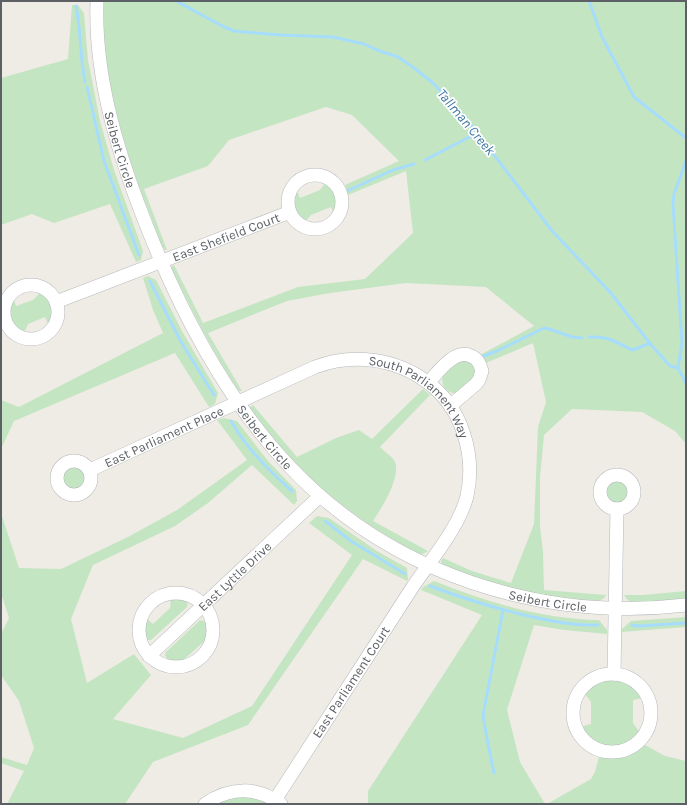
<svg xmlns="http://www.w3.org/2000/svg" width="687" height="805" viewBox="0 0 687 805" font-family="Karla,sans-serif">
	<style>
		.green { fill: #c4e5c2 }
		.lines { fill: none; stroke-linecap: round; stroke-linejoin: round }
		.stream { stroke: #a7ddfc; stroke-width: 3 }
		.minor-casing { stroke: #b5b8bb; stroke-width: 14 }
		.minor { stroke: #fff; stroke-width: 13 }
		.labels { text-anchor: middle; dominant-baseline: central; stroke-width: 3.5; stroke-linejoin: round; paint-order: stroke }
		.street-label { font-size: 13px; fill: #5d6165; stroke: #fff }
		.water-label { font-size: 14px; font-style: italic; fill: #4179a6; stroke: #fff }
	</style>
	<rect width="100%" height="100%" fill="#efece5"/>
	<!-- green -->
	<path class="green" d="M 103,1 L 686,1 L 686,444 L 675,431 L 642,412 L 572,409 L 544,435 L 540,477 L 540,526 L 543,552 L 544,590 L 606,595 C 604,599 600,601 595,601 L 552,597 L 490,583 L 442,565 L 441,560 L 443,558 L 472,571 L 511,583 L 534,524 L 538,427 L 546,402 L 533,343 L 486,363 L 480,355 L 534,326 L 486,287 L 406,283 L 330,293 L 287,301 L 208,333 L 242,391 L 239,391 C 212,352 192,310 171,268 L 172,266 L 174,265 L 203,323 L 298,287 L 365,279 L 413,233 L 406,171 L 348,195 L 345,185 L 399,161 L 352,115 L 326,107 L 229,140 L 208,166 L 144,189 L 167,250 L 165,250 C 158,242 155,227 151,217 C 125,153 100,71 103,1 Z
		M 72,5 L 78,5 L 84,13 L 88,60 L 100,121 L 114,170 L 143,251 L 141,260 L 136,262 L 110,204 L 54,223 L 32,214 L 1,225 L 1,78 L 68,59 Z
		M 326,182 C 338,188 339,198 338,211 L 334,214 L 331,207 L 311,215 L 305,222 C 295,216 289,203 294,192 L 297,191 L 300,198 L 320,190 Z
		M 148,276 L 156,280 L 182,331 L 218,393 L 215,404 L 209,407 L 175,353 L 14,421 L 1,449 L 1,400 L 19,407 L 163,333 L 153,310 L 143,278 Z
		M 41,292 C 51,296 56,313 51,323 L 48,324 L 45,317 L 28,324 L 24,333 C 9,331 5,313 11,301 L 14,300 L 16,306 L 33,300 Z
		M 461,359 L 473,362 L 477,375 C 472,380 465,389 459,392 C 448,397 438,383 444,374 C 448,368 455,363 461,359 Z
		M 423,389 L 430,395 L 380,447 C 384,451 391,456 394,460 C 403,475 381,509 373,521 L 428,551 L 421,555 C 363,525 308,484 268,432 C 262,424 254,416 250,407 L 253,405 L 297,457 L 336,438 L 359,430 L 372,439 Z
		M 224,418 L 237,421 L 268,461 L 296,490 L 297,501 L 294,505 L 252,465 L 208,503 L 175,526 L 93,565 L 71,619 L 87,683 L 134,654 L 151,675 L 113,719 L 183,738 L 252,706 L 352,555 L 309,523 L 317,516 L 329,518 L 377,551 L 407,568 L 408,580 L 407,581 L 363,559 L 248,725 L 153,762 L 125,804 L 7,804 L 24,771 L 1,763 L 1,757 L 27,765 L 34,748 L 19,701 L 1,675 L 1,634 L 9,618 L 1,593 L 1,513 L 19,568 L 61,569 L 128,537 L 177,510 L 247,460 L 217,420 Z
		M60 478a14 14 0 1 1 28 0a14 14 0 1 1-28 0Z
		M605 492a13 13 0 1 1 26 0a13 13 0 1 1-26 0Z
		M 434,581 C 487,602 542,619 599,620 L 607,630 L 607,634 L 564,630 L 534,625 L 507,710 L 520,762 L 545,804 L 368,804 L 368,791 L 482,615 L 421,590 L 423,587 Z
		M 686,591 L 686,598 C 675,600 639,605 631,602 C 627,600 626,598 624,595 L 643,595 Z
		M 176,597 C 183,597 190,599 187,607 L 151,640 L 147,640 C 143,634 144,626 147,619 L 153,624 L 170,608 L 171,598 Z
		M 686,617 L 686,627 L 622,632 L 622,629 L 631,621 Z
		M 200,620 L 207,622 L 209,636 L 207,639 L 182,661 L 177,662 L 167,659 L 165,655 L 166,652 Z
		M 614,678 C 625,679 642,686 643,698 L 633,700 L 633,723 L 640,733 C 633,749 606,752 593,742 C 587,738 585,732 583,726 L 591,724 L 591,702 L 584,693 C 590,681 603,679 614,678 Z
		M 645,745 L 665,756 L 686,761 L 686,804 L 547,804 L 591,779 L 595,772 L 599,757 C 616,759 631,757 645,745 Z
		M 246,795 L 274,804 L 220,804 L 219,800 Z"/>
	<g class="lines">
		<!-- stream -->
		<path class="stream" d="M 176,1 L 222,26 L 234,31 L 280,35 L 333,37 L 364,44 L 377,50 L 398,57 L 414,68 L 433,83 L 471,125 L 553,232 L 610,292 L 652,346 L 670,366 L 678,368
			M 589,1 L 602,37 L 634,97 L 686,138
			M 76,6 C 81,31 80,57 85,82
			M 87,87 L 104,161 L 139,255
			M 425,160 L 477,133
			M 686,161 L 674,194 L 673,205 L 682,343 L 678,368 L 686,383
			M 347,191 L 393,170 L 414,164
			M 150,281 L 181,342 L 214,395
			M 589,337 C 608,336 614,341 630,349 L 633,350 L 650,343
			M 481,357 L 497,351 L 544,328 L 549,329 L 572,337 L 582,338
			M 231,421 C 246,448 269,471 292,491
			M 325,521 L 351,541 L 405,574
			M 430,586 C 462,598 494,608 528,616 C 551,621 575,626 598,625
			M 632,625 L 639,626 L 686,623
			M 494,773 L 487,739 L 483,715 L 503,610"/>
		<defs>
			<g id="minor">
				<path id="s1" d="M 97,1 C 94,80 120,160 149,232 C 182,315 228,402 291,468 C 392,574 541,622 686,605"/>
				<circle cx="315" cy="202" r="27"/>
				<circle cx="31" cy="312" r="27"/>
				<path id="s2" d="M 56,302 L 290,212"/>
				<path d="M 429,382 C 438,372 455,348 471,356 C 478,359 480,364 482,371 L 479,380 L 476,384 L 450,406"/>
				<circle cx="74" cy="478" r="17"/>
				<path id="s3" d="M 90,470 L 315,367 C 352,353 395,358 427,382 C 462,407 476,455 467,496 C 459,528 430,561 412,588 C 367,658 321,729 275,800"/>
				<circle cx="617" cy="492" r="17"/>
				<circle cx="176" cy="630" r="37"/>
				<path id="s4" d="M 149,656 L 320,496"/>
				<path d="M 614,674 L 617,509"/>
				<circle cx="612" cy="713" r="39"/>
				<path d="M 205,804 C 229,787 257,786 281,804"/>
			</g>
		</defs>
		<!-- minor casing -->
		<use href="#minor" class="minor-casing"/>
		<!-- minor -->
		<use href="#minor" class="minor"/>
	</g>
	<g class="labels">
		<!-- street labels -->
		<g class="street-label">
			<text stroke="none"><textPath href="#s1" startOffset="151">Seibert Circle</textPath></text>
			<text stroke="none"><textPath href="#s2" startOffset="182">East Shefield Court</textPath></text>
			<text stroke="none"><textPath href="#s3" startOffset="368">South Parliament Way</textPath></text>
			<text stroke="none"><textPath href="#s3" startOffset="81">East Parliament Place</textPath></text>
			<text stroke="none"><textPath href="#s1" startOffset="475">Seibert Circle</textPath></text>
			<text stroke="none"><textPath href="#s4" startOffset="117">East Lyttle Drive</textPath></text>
			<text stroke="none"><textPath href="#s1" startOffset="810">Seibert Circle</textPath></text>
			<text transform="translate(351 682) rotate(-57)">East Parliament Court</text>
		</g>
		<!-- water labels -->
		<g class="water-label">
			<text transform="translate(466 122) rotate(50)">Tallman Creek</text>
		</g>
	</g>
	<!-- border -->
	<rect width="687" height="805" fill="none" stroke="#5d6165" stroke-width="4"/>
</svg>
